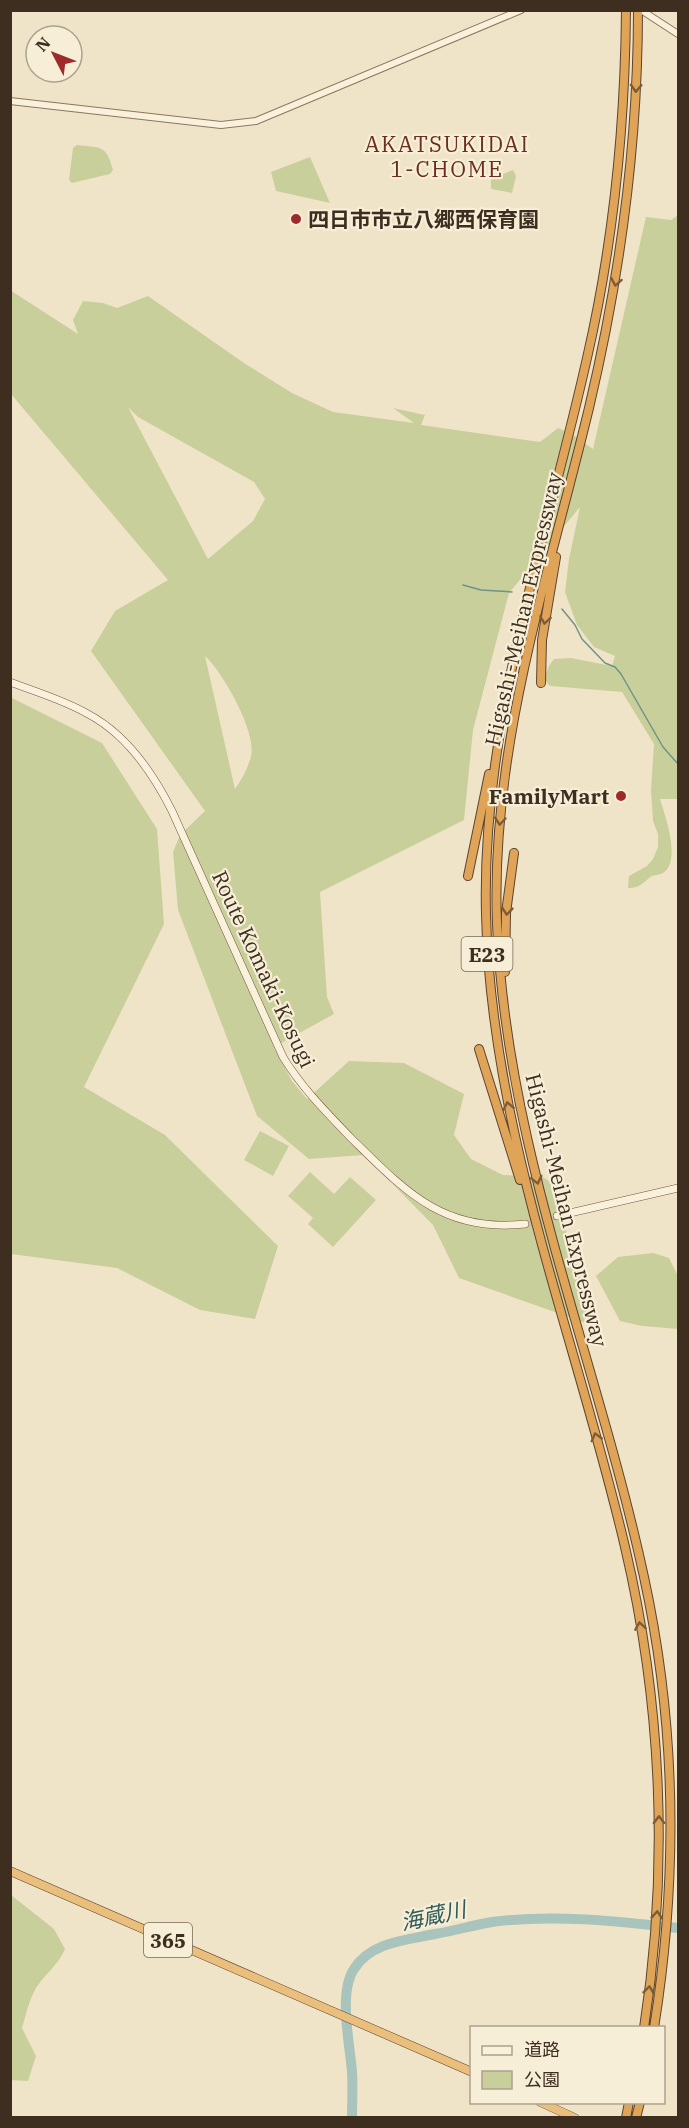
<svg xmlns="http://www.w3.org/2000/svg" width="689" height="2128" viewBox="0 0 689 2128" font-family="'IBM Plex Serif','Noto Sans JP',serif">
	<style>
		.green { fill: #c9cf9b; fill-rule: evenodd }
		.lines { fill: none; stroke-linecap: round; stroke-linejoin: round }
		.stream { stroke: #6f938a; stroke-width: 1.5 }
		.river { stroke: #a9c4bc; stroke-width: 10 }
		.secondary-tunnel { stroke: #ccc0a6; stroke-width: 7; stroke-dasharray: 7 3.5; stroke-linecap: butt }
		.tertiary-casing { stroke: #8d765c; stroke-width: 8 }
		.secondary-casing { stroke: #6f573f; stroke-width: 8 }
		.trunk-casing { stroke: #5b4430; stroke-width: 9 }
		.motorway-casing { stroke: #5b4430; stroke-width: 10 }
		.tertiary { stroke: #faf1dc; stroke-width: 6 }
		.secondary { stroke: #faf1dc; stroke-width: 7 }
		.trunk { stroke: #eabe7c; stroke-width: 8 }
		.motorway { stroke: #e0a458; stroke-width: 8 }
		.oneway { stroke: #7e5d36 }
		.poi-dot { fill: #9e2a2b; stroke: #f7eed8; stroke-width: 2 }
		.labels { text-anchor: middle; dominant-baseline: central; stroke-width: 4.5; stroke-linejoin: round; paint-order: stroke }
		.shield { fill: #f7eed8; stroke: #756857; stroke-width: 1.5 }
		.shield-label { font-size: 20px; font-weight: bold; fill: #3d2e20 }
		.poi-label { font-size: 21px; font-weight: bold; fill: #3d2e20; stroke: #f7eed8; text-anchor: start }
		.street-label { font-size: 21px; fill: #3d2e20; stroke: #f7eed8 }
		.neighbourhood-label { font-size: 22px; letter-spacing: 1.5px; fill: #6b2e1e; stroke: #f7eed8 }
		.water-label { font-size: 22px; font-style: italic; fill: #2f5d5a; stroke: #f7eed8 }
	</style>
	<rect width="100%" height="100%" fill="#f0e4c8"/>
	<!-- green -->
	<path class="green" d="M 77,145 C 101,148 106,144 113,170 L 110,174 L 72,183 L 69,180 L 73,148 Z
		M 310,157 L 330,203 L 276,191 L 271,172 Z
		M 513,170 L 516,176 L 512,193 L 491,189 L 491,179 Z
		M 678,215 L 678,799 L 660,799 C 665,816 683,864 661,874 C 658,875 655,875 652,876 C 642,883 641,888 628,888 L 629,876 L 647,866 L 653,859 L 658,847 L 658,834 L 653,821 L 651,790 L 654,744 L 622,692 L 550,686 L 544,679 L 549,666 L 554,659 L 571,658 L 612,666 L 615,656 L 594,647 L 577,625 L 565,592 L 569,559 L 580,507 L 509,593 L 473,730 L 464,820 L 320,892 L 327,997 L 334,1014 L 274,1047 L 292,1081 L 307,1099 L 349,1061 L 404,1063 L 464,1094 L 454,1135 L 471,1159 L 503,1175 L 541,1176 L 552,1183 L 584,1290 L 600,1328 L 459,1278 L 433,1225 L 364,1155 L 309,1159 L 257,1116 L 178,910 L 173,852 L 180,835 L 205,811 L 91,651 L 115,611 L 168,580 L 11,394 L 10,290 L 78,334 L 73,320 L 83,301 L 103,303 L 117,308 L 148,296 L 244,363 L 292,393 L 333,412 L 414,423 L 393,408 L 425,415 L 421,425 L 540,442 L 558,428 L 572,434 L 593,449 L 646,217 L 671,220 ZM 128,407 L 138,417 L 254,482 L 265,499 L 253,521 L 208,559 ZM 205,656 C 222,671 257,732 251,756 C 249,766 241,781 235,789 Z
		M 10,697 L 102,743 L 157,829 L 164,924 L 84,1087 L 165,1135 L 278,1246 L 255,1319 L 200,1310 L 117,1268 L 11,1254 Z
		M 260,1131 L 289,1146 L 273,1176 L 244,1160 Z
		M 310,1172 L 334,1194 L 350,1177 L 376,1200 L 333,1247 L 308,1224 L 313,1218 L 288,1196 Z
		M 653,1253 L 669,1258 L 678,1276 L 678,1329 L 642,1326 L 620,1321 L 596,1276 L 618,1257 Z
		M 11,1895 L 54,1929 L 65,1949 C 59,1964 45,1974 36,1988 C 29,2000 26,2015 22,2028 L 36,2056 L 28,2081 L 10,2080 Z"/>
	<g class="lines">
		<!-- stream -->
		<path class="stream" d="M 463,585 L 481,590 L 512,592
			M 562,609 L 575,625 L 582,639 L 605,663 L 615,667 L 621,674 L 663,747 L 678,764"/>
		<!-- river -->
		<path class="river" d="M 352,2118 C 352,2103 353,2087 352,2072 C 350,2044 338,1993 354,1969 C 371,1942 406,1940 435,1934 C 454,1931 473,1925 492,1922 C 554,1914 617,1921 678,1928"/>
		<!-- secondary-tunnel -->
		<path class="secondary-tunnel" d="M 525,1224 L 557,1216"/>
		<defs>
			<path id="tertiary" d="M 641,10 L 678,34
				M 10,101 L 221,125 L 256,121 L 521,10"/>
			<path id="secondary" d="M 10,682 C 36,692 64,700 88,714 C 126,734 153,773 172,811 L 283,1057 C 302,1088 326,1112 351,1138 C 405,1191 443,1233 525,1224
				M 557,1216 L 678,1188"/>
			<path id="trunk" d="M 10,1871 L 472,2072
				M 540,2102 L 575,2118"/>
			<path id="motorway" d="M 626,10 C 625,127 613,245 587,358 C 546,541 481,725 486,914 C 491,1132 576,1337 625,1547 C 662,1704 669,1868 644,2028
				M 638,10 C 638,146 620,277 589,408 C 548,578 490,748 497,924 C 506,1149 597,1359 644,1577 C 676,1724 678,1878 654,2028
				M 541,683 L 542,640 L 556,557
				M 468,876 L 489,774
				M 505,972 L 506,913 L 514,853
				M 479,1049 L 520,1180
				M 626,2118 L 629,2102
				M 636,2118 L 640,2102"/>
		</defs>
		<!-- tertiary casing -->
		<use href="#tertiary" class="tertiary-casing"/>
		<!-- secondary casing -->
		<use href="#secondary" class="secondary-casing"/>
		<!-- trunk casing -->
		<use href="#trunk" class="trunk-casing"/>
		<!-- motorway casing -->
		<use href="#motorway" class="motorway-casing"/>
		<!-- tertiary -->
		<use href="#tertiary" class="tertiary"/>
		<!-- secondary -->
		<use href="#secondary" class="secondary"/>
		<!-- trunk -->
		<use href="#trunk" class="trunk"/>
		<!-- motorway -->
		<use href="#motorway" class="motorway"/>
	</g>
	<!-- one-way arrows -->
	<defs><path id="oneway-chevron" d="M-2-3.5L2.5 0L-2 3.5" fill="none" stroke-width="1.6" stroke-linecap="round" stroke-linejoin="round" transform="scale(1.5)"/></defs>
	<g class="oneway">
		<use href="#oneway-chevron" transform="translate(636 88) rotate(92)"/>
		<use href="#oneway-chevron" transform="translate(616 282) rotate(100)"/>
		<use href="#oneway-chevron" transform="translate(545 620) rotate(99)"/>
		<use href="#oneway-chevron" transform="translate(500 821) rotate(95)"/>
		<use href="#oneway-chevron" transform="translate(507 911) rotate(96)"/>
		<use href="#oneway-chevron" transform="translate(508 1106) rotate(-102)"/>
		<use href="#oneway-chevron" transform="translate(537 1180) rotate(76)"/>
		<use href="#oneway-chevron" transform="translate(596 1437) rotate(-105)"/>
		<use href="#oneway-chevron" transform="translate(640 1626) rotate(-99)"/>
		<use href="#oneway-chevron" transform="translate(659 1820) rotate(-91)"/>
		<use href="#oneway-chevron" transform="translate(657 1915) rotate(-86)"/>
		<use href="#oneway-chevron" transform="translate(649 1990) rotate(-83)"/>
	</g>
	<!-- markers -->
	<g class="poi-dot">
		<circle cx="296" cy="219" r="6"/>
		<circle cx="621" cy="796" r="6"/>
	</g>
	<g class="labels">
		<!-- shield labels -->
		<g class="shield">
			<rect x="461.5" y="937" width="51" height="34" rx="4.5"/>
			<rect x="144" y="1923" width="48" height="34" rx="4.5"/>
		</g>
		<g class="shield-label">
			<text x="487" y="954">E23</text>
			<text x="168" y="1940">365</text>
		</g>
		<!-- poi labels -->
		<g class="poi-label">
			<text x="308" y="219">四日市市立八郷西保育園</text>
			<text x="609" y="796" text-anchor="end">FamilyMart</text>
		</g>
		<!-- street labels -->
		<g class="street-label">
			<text transform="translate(523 609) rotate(-77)">Higashi-Meihan Expressway</text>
			<text transform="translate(264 969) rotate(65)">Route Komaki-Kosugi</text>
			<text transform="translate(567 1210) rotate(76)">Higashi-Meihan Expressway</text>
		</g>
		<!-- neighbourhood labels -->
		<g class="neighbourhood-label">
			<text x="447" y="143">AKATSUKIDAI<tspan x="447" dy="25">1-CHOME</tspan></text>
		</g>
		<!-- water labels -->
		<g class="water-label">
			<text transform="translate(433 1915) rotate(-12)">海蔵川</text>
		</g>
	</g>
	<!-- border -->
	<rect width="689" height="2128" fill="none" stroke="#3d2e20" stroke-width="24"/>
	<!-- legend -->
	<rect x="470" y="2026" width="195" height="78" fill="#f7eed8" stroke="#ada18e" stroke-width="1.5"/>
	<rect x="482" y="2046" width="30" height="9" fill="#faf1dc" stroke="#ada18e" stroke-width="1.5"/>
	<text x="524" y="2056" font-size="18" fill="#3d2e20">道路</text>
	<rect x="482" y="2071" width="30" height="18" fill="#c9cf9b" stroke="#ada18e" stroke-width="1.5"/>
	<text x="524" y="2086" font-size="18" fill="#3d2e20">公園</text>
	<!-- north arrow -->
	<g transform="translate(54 54) rotate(312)"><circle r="28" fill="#f7eed8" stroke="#ada18e" stroke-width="1.5"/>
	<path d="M0-4.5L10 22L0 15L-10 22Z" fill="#9e2a2b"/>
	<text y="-9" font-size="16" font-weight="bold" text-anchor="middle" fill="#3d2e20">N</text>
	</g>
</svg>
